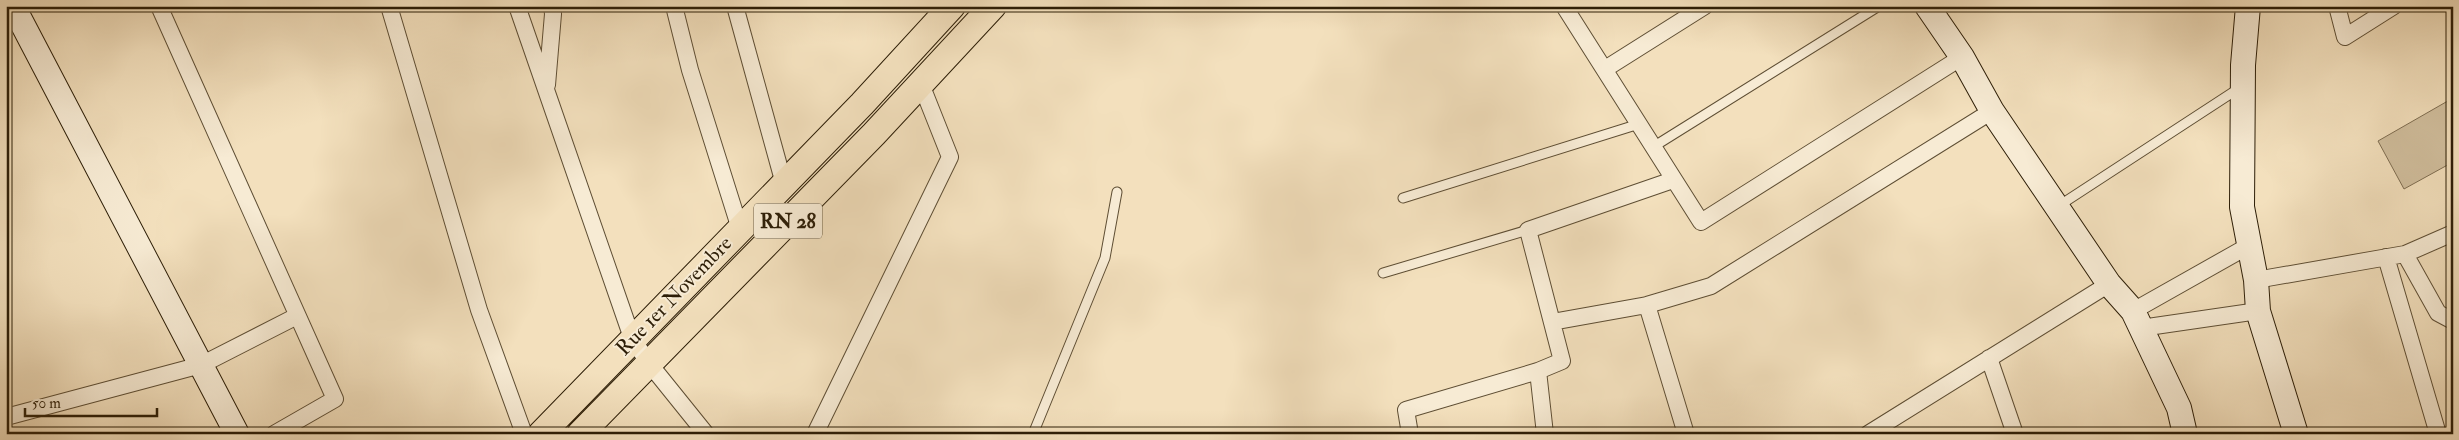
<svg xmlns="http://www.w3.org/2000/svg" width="2459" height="440" viewBox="0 0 2459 440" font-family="'IM FELL Double Pica',serif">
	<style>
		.green { fill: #d1bf9e; stroke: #7f6e52 }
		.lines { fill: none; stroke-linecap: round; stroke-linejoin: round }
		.lane-casing { stroke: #5e4e34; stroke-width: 11 }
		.street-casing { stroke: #5e4e34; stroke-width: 18 }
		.secondary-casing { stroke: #2d1e07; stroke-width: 26 }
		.primary-casing { stroke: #2d1e07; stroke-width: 28 }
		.lane { stroke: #f7ebd4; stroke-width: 9 }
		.street { stroke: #f7ebd4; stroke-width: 16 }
		.secondary { stroke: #f7ebd4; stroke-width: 24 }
		.primary { stroke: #f3e0bd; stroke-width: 26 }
		.labels { text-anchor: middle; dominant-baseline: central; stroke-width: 4; stroke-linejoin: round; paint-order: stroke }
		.shield { fill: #f7ebd4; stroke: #6a5c44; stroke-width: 1 }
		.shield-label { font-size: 20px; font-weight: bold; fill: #2d1e07 }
		.street-label { font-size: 21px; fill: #2d1e07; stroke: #f7ebd4 }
	</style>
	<rect width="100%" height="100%" fill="#f3e0bd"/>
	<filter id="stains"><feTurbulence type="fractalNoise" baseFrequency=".004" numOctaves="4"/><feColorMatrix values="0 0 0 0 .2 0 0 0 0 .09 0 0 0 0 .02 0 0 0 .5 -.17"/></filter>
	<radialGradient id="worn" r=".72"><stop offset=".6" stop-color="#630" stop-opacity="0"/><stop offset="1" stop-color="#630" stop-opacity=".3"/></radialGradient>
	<!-- green -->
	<path class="green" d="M 2453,98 L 2453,162 L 2404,189 L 2378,141 Z"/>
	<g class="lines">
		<defs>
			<path id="lane" d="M 1653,147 L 1879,6
				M 1403,198 L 1639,124
				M 2057,207 L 2241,87
				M 1383,273 L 1528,230
				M 1033,434 L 1105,258 L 1117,192"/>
			<path id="street" d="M 159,6 L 335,399 L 274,434
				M 389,6 L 479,310 L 524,434
				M 517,6 L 632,338 L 648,362 L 706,434
				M 674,6 L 690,70 L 740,229
				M 735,6 L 784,184
				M 1564,6 L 1701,222 L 1962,57
				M 2337,6 L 2345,37 L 2394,6
				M 1605,69 L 1705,6
				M 547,85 L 553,14 L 552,6
				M 2405,254 L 2453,233
				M 2386,257 L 2438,434
				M 2256,280 L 2405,254 L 2438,313 L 2453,321
				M 1647,305 L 1686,434
				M 2133,311 L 2250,245
				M 1552,322 L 1647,305 L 1711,286 L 1992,111
				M 2141,328 L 2258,311
				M 1989,358 L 2015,434
				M 1538,371 L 1545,434
				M 6,417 L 201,365 L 297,316
				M 815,434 L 950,157 L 921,84
				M 1410,434 L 1406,410 L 1538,371 L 1562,361 L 1528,230 L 1673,180
				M 1868,434 L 2109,284"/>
			<path id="secondary" d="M 13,6 L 237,434
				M 1927,6 L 1962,57 L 1992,111 L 2109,284 L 2133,311 L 2179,408 L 2185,434
				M 2248,6 L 2243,65 L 2242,207 L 2256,280 L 2258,311 L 2296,434"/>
			<path id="primary" d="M 541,434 L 862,104 L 952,6
				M 580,434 L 874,134 L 993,6"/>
		</defs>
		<!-- lane casing -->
		<use href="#lane" class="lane-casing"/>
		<!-- street casing -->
		<use href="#street" class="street-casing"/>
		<!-- secondary casing -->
		<use href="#secondary" class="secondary-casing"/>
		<!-- primary casing -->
		<use href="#primary" class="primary-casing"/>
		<!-- lane -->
		<use href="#lane" class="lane"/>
		<!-- street -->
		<use href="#street" class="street"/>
		<!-- secondary -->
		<use href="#secondary" class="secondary"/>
		<!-- primary -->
		<use href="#primary" class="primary"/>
	</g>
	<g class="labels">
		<!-- shield labels -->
		<rect class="shield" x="754" y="203.5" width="68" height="35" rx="4"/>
		<g class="shield-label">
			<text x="788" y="221">RN 28</text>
		</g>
		<!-- street labels -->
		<g class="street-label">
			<text transform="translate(674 296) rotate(-46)">Rue 1er Novembre</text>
		</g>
	</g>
	<!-- margin -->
	<rect width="2459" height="440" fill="none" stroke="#f3e0bd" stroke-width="25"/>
	<rect x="8" y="8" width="2444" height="425" fill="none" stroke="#2d1e07" stroke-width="2.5"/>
	<rect x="12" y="12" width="2434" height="415" fill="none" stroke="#2d1e07"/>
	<!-- scale -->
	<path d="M25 408v8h132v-8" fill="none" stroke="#2d1e07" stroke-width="2.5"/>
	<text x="32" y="408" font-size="15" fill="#2d1e07" stroke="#f7ebd4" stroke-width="4" paint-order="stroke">50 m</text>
	<rect width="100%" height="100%" filter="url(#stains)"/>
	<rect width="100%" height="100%" fill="url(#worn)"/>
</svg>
